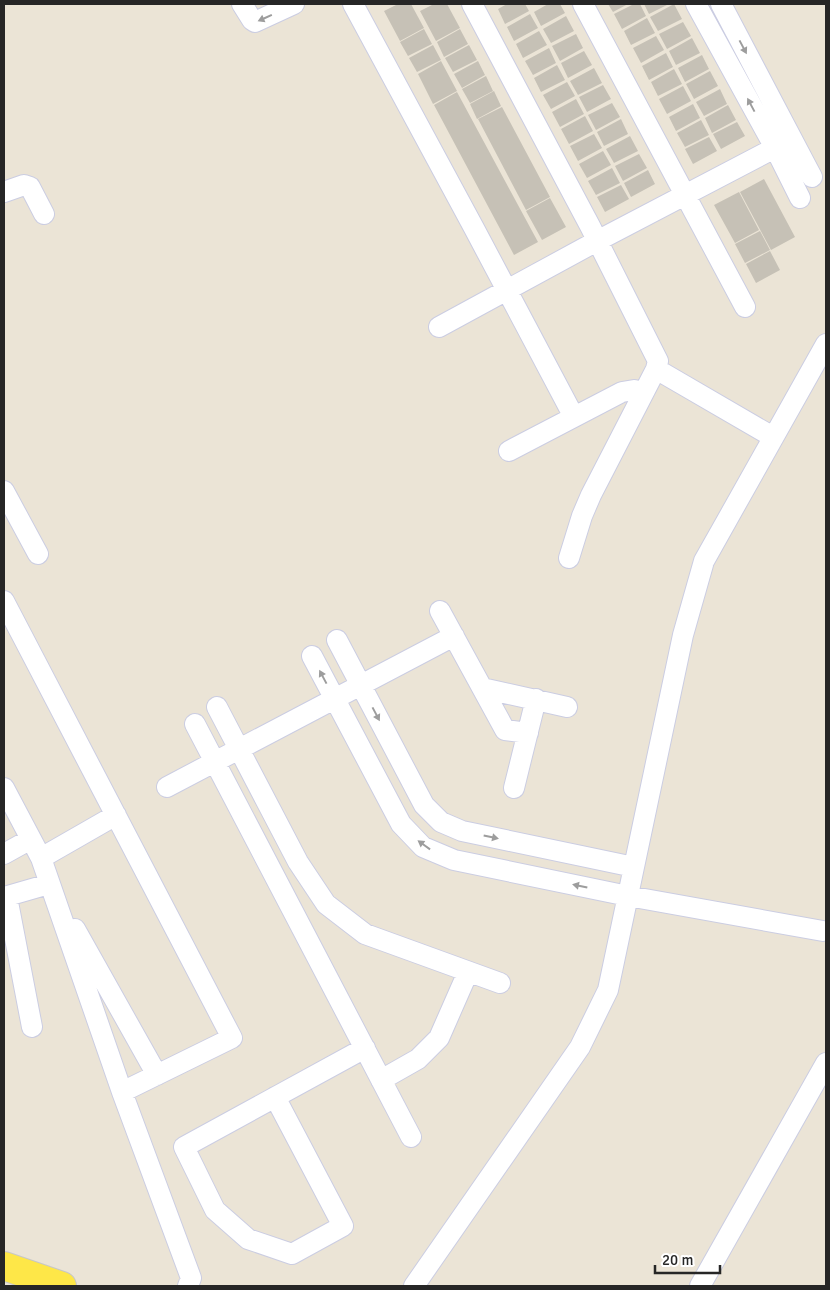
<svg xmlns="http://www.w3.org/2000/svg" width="830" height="1290" viewBox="0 0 830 1290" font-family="Signika,sans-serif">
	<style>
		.building { fill: #c6c1b6 }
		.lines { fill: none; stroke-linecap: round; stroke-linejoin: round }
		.street-casing { stroke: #cbcde2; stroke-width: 22 }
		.primary-casing { stroke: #c7c7c7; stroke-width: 30 }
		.street { stroke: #fff; stroke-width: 20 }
		.primary { stroke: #fee748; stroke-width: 28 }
		.oneway { fill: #9d9d9d }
	</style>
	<rect width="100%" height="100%" fill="#ebe4d6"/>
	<!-- building -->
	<path class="building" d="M 398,4 L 411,4 L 424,28 L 400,41 L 384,11 Z
		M 434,4 L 447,4 L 460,28 L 436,41 L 420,11 Z
		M 507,4 L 525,4 L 529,11 L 505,24 L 498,9 Z
		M 548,4 L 560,4 L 565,13 L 541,26 L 534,12 Z
		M 608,4 L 628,4 L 613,12 Z
		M 634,4 L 640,4 L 646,16 L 622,29 L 614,14 Z
		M 644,4 L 669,4 L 649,14 Z
		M 674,4 L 682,19 L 658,31 L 650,17 Z
		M 530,14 L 538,28 L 514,41 L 507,27 Z
		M 566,16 L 574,31 L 551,43 L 543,29 Z
		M 647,18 L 655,33 L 631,45 L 624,31 Z
		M 683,22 L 691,36 L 667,49 L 659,34 Z
		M 424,29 L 432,44 L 408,56 L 400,42 Z
		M 460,29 L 468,44 L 444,57 L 437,42 Z
		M 539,31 L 547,45 L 523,58 L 516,44 Z
		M 576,34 L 583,48 L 560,61 L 552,46 Z
		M 656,36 L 664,50 L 641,63 L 633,48 Z
		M 692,38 L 700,53 L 676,65 L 669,51 Z
		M 433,45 L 441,60 L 417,72 L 409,58 Z
		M 469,45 L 477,60 L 453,72 L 445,58 Z
		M 549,48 L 556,63 L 533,75 L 525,61 Z
		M 584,51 L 592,65 L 568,78 L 561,63 Z
		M 666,53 L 673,67 L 649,80 L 642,66 Z
		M 702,55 L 709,69 L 685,82 L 678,68 Z
		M 441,61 L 457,91 L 433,104 L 418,74 Z
		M 478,61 L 485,75 L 462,88 L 454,74 Z
		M 557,65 L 565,80 L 541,92 L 534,78 Z
		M 594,68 L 602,83 L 578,95 L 570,81 Z
		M 674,69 L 682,84 L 658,96 L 651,82 Z
		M 710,71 L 718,86 L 694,99 L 686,84 Z
		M 486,76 L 493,91 L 470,103 L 462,89 Z
		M 567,82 L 575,96 L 551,109 L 543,95 Z
		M 603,85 L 611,99 L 587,112 L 579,97 Z
		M 683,86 L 691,101 L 667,114 L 659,99 Z
		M 720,89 L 727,104 L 704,116 L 696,102 Z
		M 494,91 L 501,106 L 477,119 L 470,104 Z
		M 457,92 L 538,242 L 514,255 L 434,105 Z
		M 576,99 L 584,114 L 560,127 L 552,112 Z
		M 612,103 L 620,117 L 596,130 L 588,115 Z
		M 693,104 L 700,118 L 676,131 L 669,117 Z
		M 728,105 L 736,120 L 712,133 L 705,118 Z
		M 502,107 L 550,197 L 526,210 L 478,119 Z
		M 585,116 L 593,131 L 569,144 L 561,129 Z
		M 621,119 L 628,134 L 604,146 L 597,132 Z
		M 701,120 L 709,135 L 685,147 L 677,133 Z
		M 737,122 L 745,136 L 721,149 L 713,134 Z
		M 594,134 L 602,148 L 578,161 L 570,146 Z
		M 630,136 L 638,151 L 614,163 L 606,149 Z
		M 709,137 L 717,151 L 693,164 L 685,149 Z
		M 603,151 L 611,165 L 587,178 L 579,164 Z
		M 639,154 L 647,168 L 623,181 L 615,166 Z
		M 612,168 L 620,183 L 596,195 L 588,181 Z
		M 648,170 L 655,184 L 631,197 L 624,183 Z
		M 764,179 L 795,237 L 771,250 L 740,192 Z
		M 621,185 L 629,199 L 605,212 L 597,197 Z
		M 739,192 L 759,230 L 735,243 L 714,205 Z
		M 550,198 L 566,227 L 542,240 L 526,211 Z
		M 760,231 L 770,250 L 745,263 L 735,244 Z
		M 770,251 L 780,270 L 756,283 L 746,264 Z"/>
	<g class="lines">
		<defs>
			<path id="street" d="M 242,4 L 252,20 L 255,22 L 294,4
				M 353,4 L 475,230 L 574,417
				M 472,4 L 590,226 L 658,361 L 656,369 L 591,495 L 582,516 L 569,558
				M 583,4 L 745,307
				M 696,4 L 775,148 L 800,198
				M 721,4 L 812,177
				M 4,192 L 24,185 L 30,187 L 44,214
				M 439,327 L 597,241 L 792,139
				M 656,369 L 773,437
				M 509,451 L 622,392 L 634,390 L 643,392
				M 4,491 L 38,554
				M 4,601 L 232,1038 L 122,1092 L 191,1278 L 188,1286
				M 440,611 L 505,730 L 528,733
				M 337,640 L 424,805 L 441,822 L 462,831 L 634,867
				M 312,656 L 401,824 L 423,847 L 454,860 L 628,896 L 823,931
				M 482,688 L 567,707
				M 217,707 L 298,862 L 326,904 L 365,934 L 500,983
				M 195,724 L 411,1137
				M 167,787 L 454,636
				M 4,788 L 41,858 L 122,1092
				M 514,788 L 536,699
				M 4,854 L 31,839
				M 41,858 L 116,815
				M 4,897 L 49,884
				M 7,897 L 32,1027
				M 75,929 L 157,1075
				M 381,1080 L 418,1059 L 439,1038 L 468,972
				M 275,1097 L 343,1226 L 292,1254 L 248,1239 L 215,1210 L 184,1147 L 365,1048
				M 414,1286 L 580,1047 L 608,990 L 683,635 L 704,561 L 826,344
				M 700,1286 L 826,1063"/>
			<path id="primary" d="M 4,1266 L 62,1286"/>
		</defs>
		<!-- street casing -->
		<use href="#street" class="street-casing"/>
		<!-- primary casing -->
		<use href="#primary" class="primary-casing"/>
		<!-- street -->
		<use href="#street" class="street"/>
		<!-- primary -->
		<use href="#primary" class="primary"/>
	</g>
	<!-- one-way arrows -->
	<defs><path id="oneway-solid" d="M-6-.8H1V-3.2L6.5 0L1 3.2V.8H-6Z" transform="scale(1.25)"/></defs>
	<g class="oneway">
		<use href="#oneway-solid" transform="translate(265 18) rotate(156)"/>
		<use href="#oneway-solid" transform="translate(743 47) rotate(62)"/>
		<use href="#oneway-solid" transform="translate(751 105) rotate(-118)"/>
		<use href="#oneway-solid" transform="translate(323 677) rotate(-118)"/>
		<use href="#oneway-solid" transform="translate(376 714) rotate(62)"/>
		<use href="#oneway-solid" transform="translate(491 837) rotate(12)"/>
		<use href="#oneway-solid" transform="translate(424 845) rotate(-144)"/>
		<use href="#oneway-solid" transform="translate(580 886) rotate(-168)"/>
	</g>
	<!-- border -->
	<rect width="830" height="1290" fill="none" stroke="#262626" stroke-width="10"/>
	<!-- scale -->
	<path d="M655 1265v8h65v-8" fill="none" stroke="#262626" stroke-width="2.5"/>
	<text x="662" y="1265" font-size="15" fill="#262626" stroke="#ffffff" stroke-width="4" paint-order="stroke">20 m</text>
</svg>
